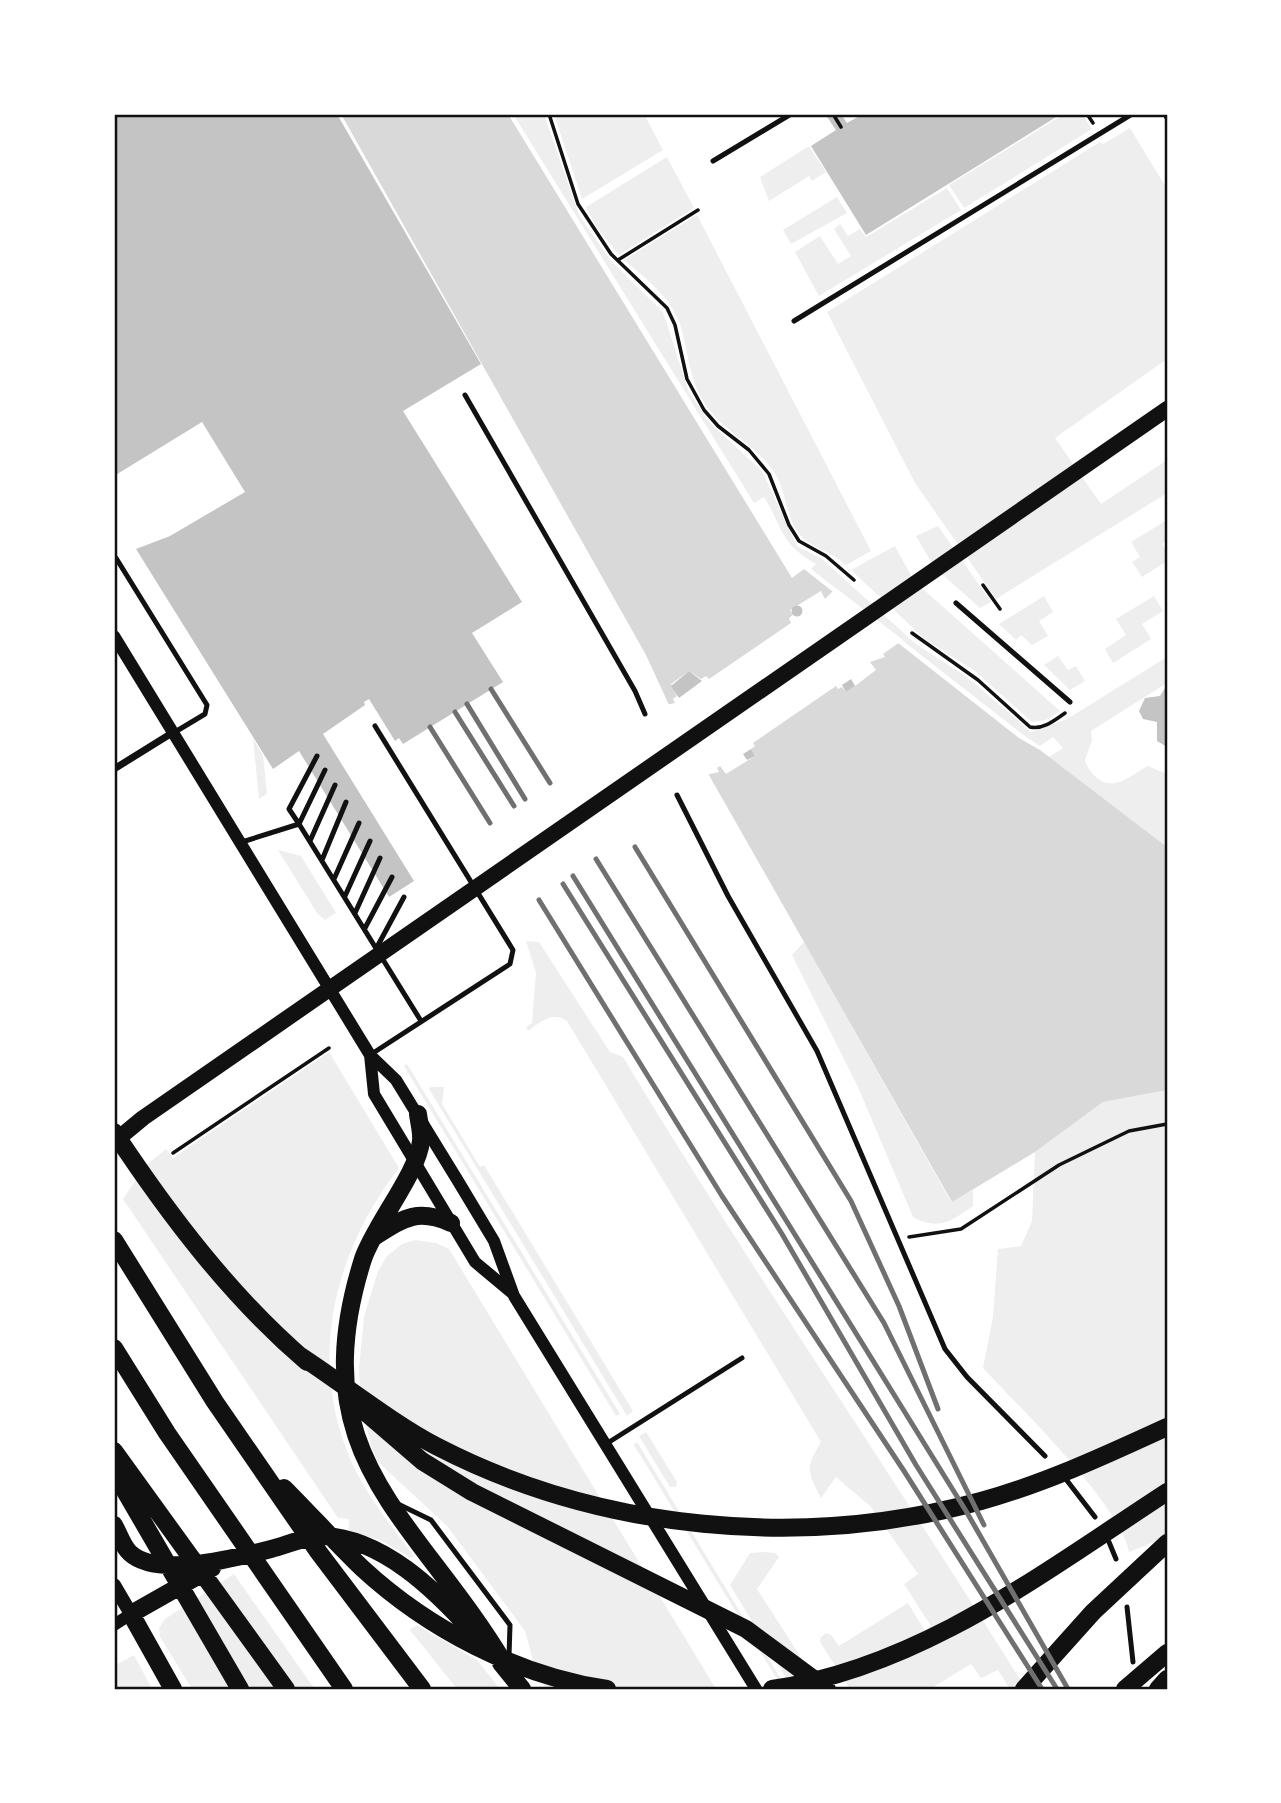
<svg xmlns="http://www.w3.org/2000/svg" width="1281" height="1803" viewBox="0 0 1281 1803" font-family="Merriweather,serif">
	<style>
		.green { fill: #eee }
		.water { fill: #d9d9d9 }
		.pier { fill: #fff }
		.building { fill: #c4c4c4 }
		.lines { fill: none; stroke-linecap: round; stroke-linejoin: round }
		.path { stroke: #111; stroke-width: 3.5 }
		.service { stroke: #111; stroke-width: 5 }
		.minor { stroke: #111; stroke-width: 7 }
		.tertiary { stroke: #111; stroke-width: 12 }
		.secondary { stroke: #111; stroke-width: 14 }
		.primary { stroke: #111; stroke-width: 16 }
		.motorway { stroke: #111; stroke-width: 18 }
		.rail { stroke: #707070; stroke-width: 5 }
		.neatline { fill: none; stroke: #111; stroke-width: 2.5 }
	</style>
	<rect width="100%" height="100%" fill="#fff"/>
	<!-- green -->
	<path class="green" d="M 513,114 L 544,114 L 579,215 L 611,261 L 663,312 L 689,392 L 710,423 L 762,471 L 797,546 L 822,559 L 916,644 L 967,677 L 1031,732 L 1067,719 L 1167,657 L 1167,683 L 1091,731 L 1092,740 L 1085,760 C 1087,768 1091,773 1097,778 C 1115,793 1131,774 1148,766 L 1167,774 L 1167,847 L 1049,757 L 1063,748 L 1053,737 L 1040,746 L 1022,734 L 811,569 L 816,564 C 779,543 784,529 764,497 L 754,503 Z
		M 554,114 L 644,114 L 663,150 L 582,199 Z
		M 1064,114 L 1082,114 L 1092,129 L 964,208 L 949,185 Z
		M 1130,128 L 1167,189 L 1167,359 L 1055,438 L 1101,504 L 1167,460 L 1167,493 L 996,599 L 915,483 L 827,312 L 1100,142 L 1103,144 Z
		M 809,146 L 826,172 L 812,181 L 809,176 L 769,201 L 760,177 Z
		M 667,157 L 694,208 L 619,255 L 597,228 L 586,207 Z
		M 947,188 L 961,210 L 819,296 L 795,252 L 820,236 L 838,264 L 851,256 L 834,229 L 840,224 L 848,236 L 860,229 L 866,237 Z
		M 837,197 L 847,213 L 791,244 L 783,230 Z
		M 697,215 L 871,551 L 846,565 C 834,553 818,550 805,540 C 787,525 787,496 777,477 C 760,446 725,434 706,405 C 688,380 689,352 680,324 C 670,296 646,279 624,260 Z
		M 1167,520 L 1167,540 L 1162,544 L 1167,553 L 1167,561 L 1142,577 L 1132,562 L 1140,557 L 1131,542 Z
		M 938,526 L 991,602 L 980,608 L 934,567 L 916,536 Z
		M 895,546 L 914,581 L 1060,711 L 1046,720 L 1032,722 L 975,671 L 926,640 L 851,570 Z
		M 1044,596 L 1053,612 L 1039,621 L 1048,636 L 1032,645 L 1021,635 L 1016,640 L 999,624 Z
		M 1154,596 L 1163,611 L 1142,624 L 1151,639 L 1113,663 L 1105,649 L 1126,635 L 1116,619 Z
		M 1058,656 L 1068,670 L 1076,666 L 1085,681 L 1070,690 L 1044,665 Z
		M 253,739 L 263,755 L 267,794 L 259,799 Z
		M 278,850 L 301,856 L 336,913 L 325,920 L 317,913 Z
		M 526,941 L 539,942 L 610,1052 L 623,1057 C 752,1271 894,1477 1026,1689 L 1010,1689 L 998,1670 L 981,1678 L 971,1664 L 930,1689 L 850,1689 L 820,1642 L 821,1637 L 826,1633 L 831,1635 L 839,1646 L 908,1603 L 925,1631 L 931,1626 L 904,1584 L 918,1574 L 870,1506 L 836,1477 L 821,1498 C 807,1470 805,1469 821,1442 L 567,1021 C 552,1011 541,1022 528,1031 L 526,1027 L 532,1023 L 536,973 Z
		M 804,942 L 951,1202 L 973,1190 L 973,1206 C 952,1221 938,1231 913,1217 L 858,1087 L 792,955 Z
		M 329,1052 L 399,1168 C 333,1253 307,1362 352,1463 C 368,1497 391,1526 414,1556 L 411,1558 L 382,1541 L 349,1530 L 349,1519 L 338,1518 L 123,1199 L 145,1166 L 166,1149 L 173,1158 Z
		M 407,1064 L 620,1414 L 616,1416 L 404,1066 Z
		M 431,1087 L 444,1087 L 442,1104 L 480,1167 L 484,1165 L 633,1411 L 627,1416 L 429,1089 Z
		M 1167,1090 L 1167,1537 L 1129,1552 C 1119,1503 1020,1408 983,1368 L 993,1317 L 998,1249 L 1021,1246 L 1032,1221 L 1035,1152 L 1103,1102 Z
		M 415,1240 L 436,1243 L 449,1249 L 716,1689 L 547,1689 L 537,1675 L 525,1631 L 447,1526 L 377,1461 L 370,1442 L 361,1403 L 359,1368 L 364,1317 L 378,1271 L 387,1256 L 402,1244 Z
		M 646,1432 L 677,1482 L 676,1487 L 670,1487 L 639,1436 Z
		M 637,1442 L 787,1689 L 783,1689 L 634,1445 Z
		M 764,1552 L 775,1553 L 779,1557 L 757,1589 L 807,1667 L 793,1689 L 730,1585 L 750,1553 Z
		M 234,1574 L 309,1681 L 315,1689 L 192,1689 L 160,1637 L 159,1628 L 165,1619 Z
		M 417,1625 L 477,1660 L 500,1689 L 457,1689 L 410,1630 Z
		M 134,1655 L 152,1689 L 114,1689 L 114,1666 Z"/>
	<!-- water -->
	<path class="water" d="M 341,114 L 508,114 L 792,578 L 804,569 L 809,573 L 1019,738 L 1040,750 L 1167,847 L 1167,1090 L 1103,1102 L 1035,1152 L 952,1202 L 669,705 L 646,655 Z"/>
	<!-- pier -->
	<path class="pier" d="M 836,588 L 903,640 L 883,654 L 885,657 L 870,662 L 876,670 L 855,686 L 846,692 L 842,687 L 838,689 L 836,686 L 753,743 L 755,746 L 751,749 L 755,756 L 726,774 L 720,766 L 717,768 L 719,772 L 706,775 L 667,709 L 666,705 L 675,703 L 673,699 L 677,696 L 671,684 L 689,671 L 701,679 L 706,676 L 709,679 L 791,623 L 789,618 L 793,615 L 790,610 L 821,591 L 825,599 Z"/>
	<!-- building -->
	<path class="building" d="M 114,114 L 337,114 L 481,364 L 403,411 L 522,602 L 472,633 L 503,682 L 403,744 L 399,738 L 395,741 L 369,699 L 364,702 L 365,705 L 323,734 L 414,881 L 389,897 L 299,751 L 273,769 L 136,549 L 170,536 L 245,492 L 202,422 L 114,476 Z
		M 825,114 L 841,114 L 847,123 L 863,114 L 1061,114 L 866,235 L 811,146 L 836,130 Z
		M791.5 611a5.5 5.5 0 1 1 11 0a5.5 5.5 0 1 1-11 0Z
		M 689,671 L 702,681 L 679,698 L 671,686 Z
		M 851,679 L 855,686 L 846,692 L 842,685 Z
		M 1167,685 L 1167,747 L 1157,741 L 1157,722 L 1143,719 L 1139,711 L 1145,698 L 1160,696 Z
		M 751,749 L 755,756 L 747,760 L 743,754 Z"/>
	<g class="lines">
		<!-- path -->
		<path class="path" d="M 549,114 L 578,204 L 611,254 L 667,308 L 675,325 L 687,379 L 704,410 L 718,426 L 749,450 L 769,474 L 789,525 L 799,541 L 826,556 L 854,580
			M 833,114 L 841,127
			M 1087,114 L 1093,123
			M 618,260 L 698,210
			M 983,585 L 1000,609
			M 912,633 L 978,680 L 1030,727 C 1043,730 1055,720 1065,713
			M 173,1153 L 329,1048
			M 909,1237 L 961,1229 L 1059,1165 L 1129,1131 L 1167,1124"/>
		<!-- service -->
		<path class="service" d="M 1165,114 L 1167,118
			M 713,161 L 791,114
			M 794,321 L 1132,114
			M 465,395 L 635,691 L 645,714
			M 114,559 L 116,558 L 207,705 L 205,714 L 175,732
			M 956,603 L 1070,702
			M 677,795 L 728,896 L 817,1051 L 945,1349 L 967,1377 L 1045,1456
			M 299,824 L 289,809 L 317,756
			M 299,824 L 325,770
			M 310,841 L 335,785
			M 242,842 L 299,824 L 421,1021
			M 322,860 L 346,802
			M 334,879 L 359,823
			M 345,896 L 370,841
			M 355,913 L 380,858
			M 365,928 L 392,877
			M 377,947 L 404,897
			M 370,1055 L 510,964 L 513,950 L 375,726
			M 606,1444 L 742,1358
			M 1065,1478 L 1095,1517
			M 398,1504 L 431,1520 L 510,1625 L 509,1656
			M 1109,1542 L 1116,1559
			M 1127,1607 L 1133,1662"/>
		<!-- minor -->
		<path class="minor" d="M 114,769 L 172,733"/>
		<!-- tertiary -->
		<path class="tertiary" d="M 114,636 L 370,1055 L 396,1080 L 458,1181 L 494,1241 L 514,1296 L 756,1689
			M 370,1055 L 374,1094 L 475,1262 L 512,1293
			M 114,1625 L 131,1614"/>
		<!-- secondary -->
		<path class="secondary" d="M 114,1585 L 131,1614"/>
		<!-- primary -->
		<path class="primary" d="M 114,1142 L 143,1118 L 1167,409"/>
		<!-- motorway -->
		<path class="motorway" d="M 418,1114 C 419,1123 422,1132 421,1141 C 418,1173 375,1224 363,1259 C 299,1462 418,1516 508,1670
			M 114,1132 C 169,1215 231,1297 307,1362
			M 374,1237 C 404,1218 417,1208 451,1223
			M 114,1240 L 215,1402 L 317,1550 L 422,1689
			M 114,1348 L 167,1433 L 344,1689
			M 299,1355 C 342,1383 392,1423 436,1446 C 600,1531 803,1550 981,1501 C 1046,1483 1106,1455 1167,1427
			M 357,1405 L 422,1461 L 472,1492 L 746,1629 L 827,1689
			M 114,1451 L 286,1689
			M 114,1472 L 240,1689
			M 284,1488 C 310,1514 335,1542 362,1568 C 428,1629 518,1676 607,1689
			M 114,1525 C 119,1534 123,1547 130,1553 C 158,1579 238,1557 271,1549 C 287,1545 306,1536 323,1536 C 383,1538 436,1591 473,1632
			M 501,1663 L 522,1689
			M 173,1689 L 131,1614 L 212,1568
			M 772,1689 C 921,1667 1044,1572 1167,1492
			M 1024,1689 L 1093,1612 L 1167,1543
			M 1125,1689 L 1167,1653
			M 1158,1689 L 1167,1679"/>
		<!-- rail -->
		<path class="rail" d="M 491,689 L 550,783
			M 467,704 L 525,799
			M 455,712 L 514,806
			M 430,727 L 490,823
			M 635,847 L 851,1201 L 899,1306 L 938,1409
			M 596,859 L 884,1323 L 984,1525
			M 573,876 L 966,1511 L 1068,1689
			M 563,884 L 782,1234 L 916,1465 L 1057,1689
			M 539,900 L 722,1196 L 904,1471 L 1042,1689"/>
	</g>
	<!-- border -->
	<rect width="1281" height="1803" fill="none" stroke="#ffffff" stroke-width="231"/>
	<rect x="116" y="116" width="1050" height="1572" class="neatline"/>
</svg>
